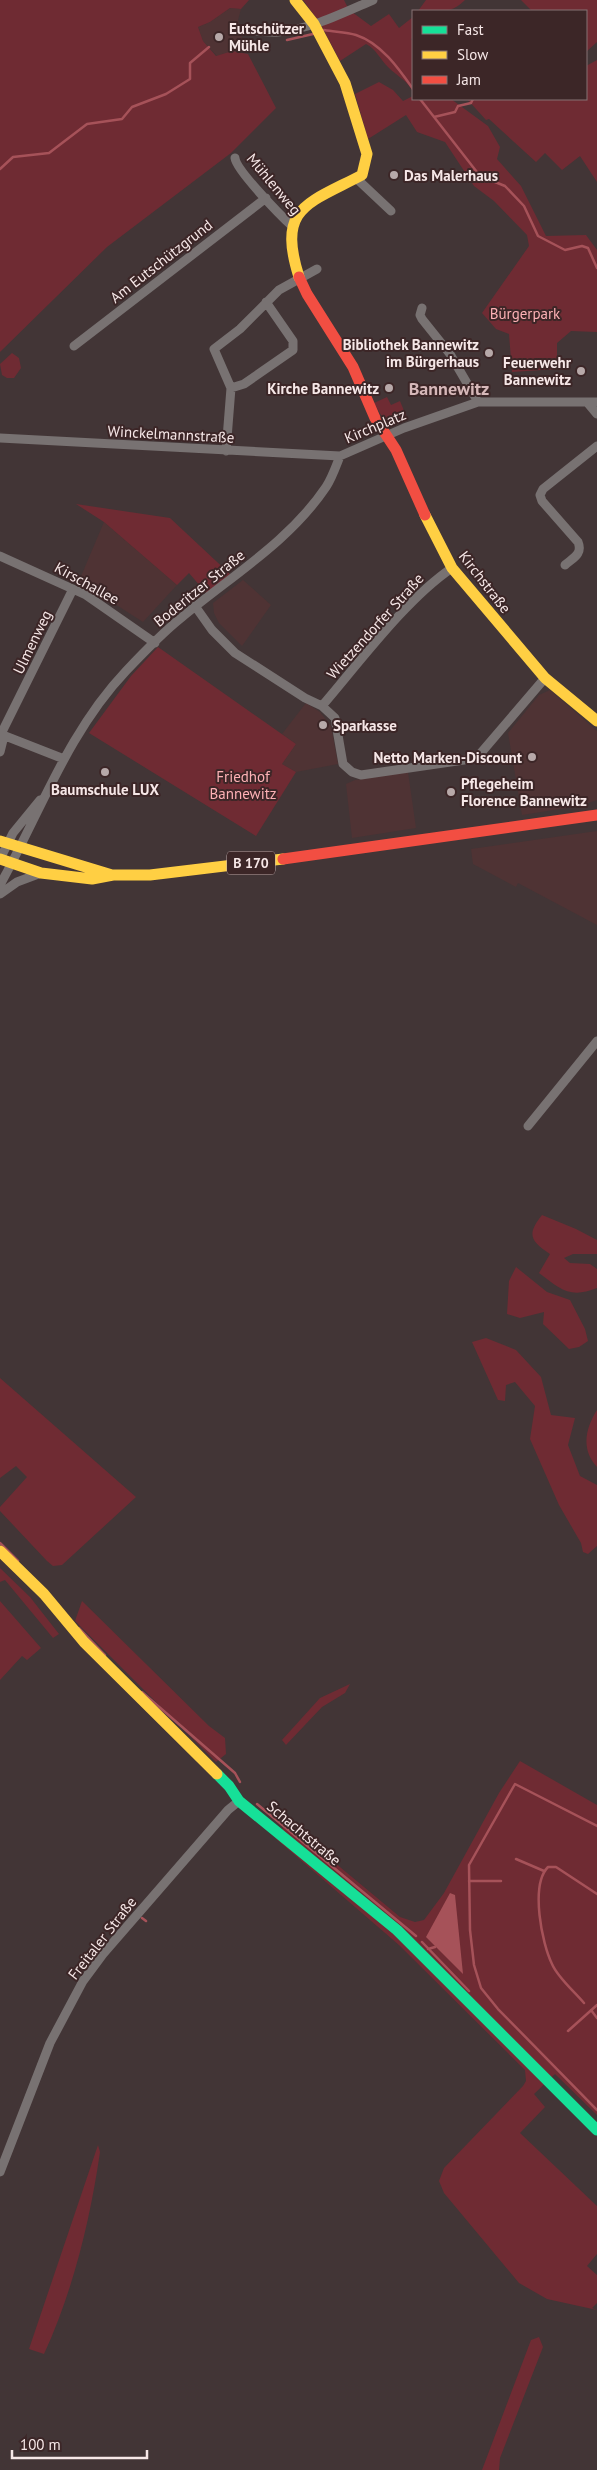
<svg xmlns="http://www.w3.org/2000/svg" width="597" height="2470" viewBox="0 0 597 2470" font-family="'PT Sans',sans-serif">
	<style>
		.built { fill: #4f3334 }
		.green { fill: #6f2b33 }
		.water { fill: #a65259 }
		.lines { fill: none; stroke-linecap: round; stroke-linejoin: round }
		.stream { stroke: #a65259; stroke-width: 2.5 }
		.street { stroke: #787272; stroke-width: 9 }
		.fast { stroke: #16e098; stroke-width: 11 }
		.slow { stroke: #ffcf43; stroke-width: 11 }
		.jam { stroke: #f24e42; stroke-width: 11 }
		.poi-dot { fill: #b7a9a9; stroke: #3c2627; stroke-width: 2 }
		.labels { text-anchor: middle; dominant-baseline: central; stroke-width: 4; stroke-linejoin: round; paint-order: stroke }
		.shield { fill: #3c2627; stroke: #beadad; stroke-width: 1 }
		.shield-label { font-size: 14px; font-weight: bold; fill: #f6e7e7 }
		.poi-label { font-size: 15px; font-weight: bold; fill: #f6e7e7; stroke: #3c2627; text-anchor: start }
		.street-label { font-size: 15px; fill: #f6e7e7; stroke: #3c2627 }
		.park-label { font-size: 15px; fill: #fdb1b5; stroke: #3c2627 }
		.quarter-label { font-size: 18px; font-weight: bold; fill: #d6b8b9; stroke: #3c2627 }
	</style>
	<rect width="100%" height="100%" fill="#423536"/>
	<!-- built -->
	<path class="built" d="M 230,8 L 241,9 L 238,20 L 244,46 L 217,56 L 203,41 L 198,27 L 210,22 Z
		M 104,522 L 177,585 L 143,622 L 79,581 Z
		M 243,580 L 271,605 L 242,646 L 219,623 L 214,613 L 213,603 Z
		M 550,690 L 597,731 L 597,800 L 579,806 L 522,815 L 508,733 L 539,695 Z
		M 306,703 L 320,712 L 331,726 L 338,764 L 296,772 L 282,764 L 296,744 L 282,734 Z
		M 408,772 L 416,828 L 352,838 L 346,784 L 355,780 Z
		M 597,831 L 597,925 L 518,883 L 516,887 L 473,864 L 471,849 Z"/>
	<!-- green -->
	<path class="green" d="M 0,0 L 249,0 L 241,9 L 230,8 L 210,22 L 198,27 L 203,41 L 216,56 L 232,51 L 248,54 L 276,108 L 231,153 L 107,247 L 0,352 Z
		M 303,0 L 344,0 L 348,8 L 317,19 Z
		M 426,0 L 465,0 C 450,15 438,11 418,11 Z
		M 521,0 L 597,0 L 597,42 L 586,52 L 586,11 L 532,11 Z
		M 352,12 L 371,26 L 389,14 L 399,28 L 413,17 L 413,38 L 411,39 L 413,42 L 413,92 C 406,79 398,77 388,67 C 380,59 376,49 366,44 L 340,61 L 321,25 Z
		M 597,60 L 597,182 L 580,156 L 562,170 L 545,153 L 536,162 L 489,119 L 486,120 L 467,99 L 586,99 L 586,66 Z
		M 379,82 L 393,90 L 403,101 L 413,96 L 413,99 L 451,99 L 488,126 L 500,147 L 497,159 L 521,186 L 546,236 L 586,235 L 597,250 L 597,332 L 571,331 L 557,343 L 557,369 L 512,372 L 509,334 L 496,329 L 482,313 L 529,246 L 527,235 L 494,201 L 474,186 L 445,142 L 417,132 L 406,115 L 368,139 L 355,94 Z
		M 12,353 L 19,358 L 21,368 L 14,378 L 7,378 L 2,375 L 0,364 Z
		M 387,397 L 391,405 L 400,401 L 407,418 L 392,423 L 384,420 L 374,403 Z
		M 76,504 L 170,518 L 231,575 L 206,593 L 189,573 L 177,585 L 104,522 Z
		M 158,647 L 296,744 L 282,764 L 296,772 L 256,836 L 89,733 L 131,676 Z
		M 542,1215 L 576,1229 L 597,1240 L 597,1254 L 573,1254 L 564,1258 L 570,1263 L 590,1264 L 597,1269 L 597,1288 C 570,1299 560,1289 539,1273 L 550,1254 C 531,1241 526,1235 542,1215 Z
		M 516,1267 L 547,1292 L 570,1300 L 585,1329 L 588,1341 L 579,1347 L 569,1349 L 543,1324 L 544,1312 L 520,1318 L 507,1314 L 509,1281 Z
		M 486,1338 L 516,1350 L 541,1377 L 551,1415 L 575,1418 L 568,1445 L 580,1476 L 597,1485 L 597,1546 L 588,1554 L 583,1552 L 581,1543 L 559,1505 L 530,1439 L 535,1406 L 515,1382 L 506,1385 L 505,1401 L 498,1400 L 472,1342 Z
		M 0,1378 L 136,1497 L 62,1565 L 53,1566 L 47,1561 L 0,1511 L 0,1507 L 27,1477 L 16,1466 L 0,1478 Z
		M 597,1410 L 597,1467 C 581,1450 585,1429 597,1410 Z
		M 0,1568 L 30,1597 L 59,1634 L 53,1638 L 5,1580 L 0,1582 Z
		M 0,1601 L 41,1648 L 27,1660 L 22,1656 L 0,1680 Z
		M 82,1601 L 209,1726 L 225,1738 L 226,1754 L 216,1762 L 75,1621 Z
		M 350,1684 L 345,1693 L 322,1707 L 286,1745 L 282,1740 L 320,1698 Z
		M 520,1761 L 597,1805 L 597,2115 L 555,2074 L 534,2094 L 545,2107 L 520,2133 L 597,2206 L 597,2254 L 587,2266 L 597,2275 L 597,2303 L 592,2308 L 597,2310 L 547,2299 L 519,2283 L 444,2193 L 439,2181 L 444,2168 L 523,2086 L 526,2081 L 525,2070 L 399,1945 L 275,1838 L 287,1823 L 400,1917 L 415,1922 L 424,1920 L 444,1893 L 499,1793 Z
		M 98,2145 L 100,2152 C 90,2221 73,2291 44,2354 L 29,2349 Z
		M 539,2337 L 543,2347 L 500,2458 L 499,2470 L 482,2470 L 531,2340 Z"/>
	<!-- water -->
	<path class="water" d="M 450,1893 L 455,1895 L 463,1974 L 426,1937 Z"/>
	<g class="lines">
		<!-- stream -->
		<path class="stream" d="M 324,30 C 335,32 346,32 356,35 C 381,43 399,69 413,89
			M 287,40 L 313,34
			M 420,99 L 480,176 L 505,186 L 524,206 L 538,236 L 565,250 L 582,246 L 588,248 L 597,268
			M 434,117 L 455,112 L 458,106 L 471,103 L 473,99
			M 0,169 L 13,157 L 49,153 L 87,124 L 122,119 L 132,107 L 166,94 L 190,79 L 190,63 L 209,47
			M 0,1543 L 18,1561
			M 79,1628 L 105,1655
			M 142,1692 L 235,1773 L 240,1782
			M 257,1804 L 416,1936
			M 597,1826 L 515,1784 L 469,1865 L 470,1930 L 474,1965 L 481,1988 L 498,2009 L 597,2110
			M 516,1859 L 544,1871
			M 469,1881 L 501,1881
			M 142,1918 L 146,1921
			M 422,1942 L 469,1991
			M 428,1949 L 435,1947
			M 584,2003 C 574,1991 558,1978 552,1964 C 542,1944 530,1885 548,1867 L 556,1867 L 597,1894
			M 591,2010 L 597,2018
			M 568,2031 L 597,2005"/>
		<!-- street -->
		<path class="street" d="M 243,30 C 254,30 267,33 278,32 C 311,29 343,13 373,0
			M 235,158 C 236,170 281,216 293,227
			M 357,179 L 391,211
			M 422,308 L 420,315 L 422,319 L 450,354 L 478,402
			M 74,346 L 266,198
			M 231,388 L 244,384 L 293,350 L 293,341 L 266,302
			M 587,402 L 597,414
			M 0,438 L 340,456 L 404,428 L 478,402 L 597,402
			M 226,451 L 231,388 L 214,349 L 240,329 L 279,290 L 317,269
			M 0,556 L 86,595 L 155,643
			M 565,565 C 573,558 583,554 578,542 L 542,501 L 540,495 L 543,489 L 597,446
			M 195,606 L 212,630 L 235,653 L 305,698 L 322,706 L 335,718 L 343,764 L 352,772 L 361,775 L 464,760 L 480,754 L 545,678
			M 322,706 C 359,663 406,599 452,568
			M 0,734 L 64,759
			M 1,734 L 73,589
			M 0,752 L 4,736
			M 0,859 L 13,833 L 40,800
			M 0,885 C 40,813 68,732 126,671 C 143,653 161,634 181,618 C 231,576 289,542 326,487 C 332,478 336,466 340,456
			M 0,894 L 17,882 L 41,873
			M 528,1126 L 597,1041
			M 0,2172 L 50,2043 L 83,1981 L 103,1954 L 228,1810 L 239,1801"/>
		<!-- fast -->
		<path class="fast" d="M 217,1774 L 229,1786 L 239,1801 L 397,1930 L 597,2130"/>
		<!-- slow -->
		<path class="slow" d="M 295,0 L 314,24 L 345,83 L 367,154 L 362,175 C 307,204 277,207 299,277
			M 425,515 L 452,568 L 545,678 L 597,721
			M 0,841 L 112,875
			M 0,859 L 41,873 L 92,879 L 113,875 L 150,875 L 283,859
			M 0,1551 L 44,1594 L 84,1642 L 217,1774"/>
		<!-- jam -->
		<path class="jam" d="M 299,277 L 307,294 L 353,367 L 375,418 L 396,450 L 425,515
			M 283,859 L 597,815"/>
	</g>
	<!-- markers -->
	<g class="poi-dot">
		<circle cx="219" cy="37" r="5"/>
		<circle cx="394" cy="175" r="5"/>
		<circle cx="489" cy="353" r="5"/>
		<circle cx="581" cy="371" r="5"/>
		<circle cx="389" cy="388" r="5"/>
		<circle cx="323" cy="725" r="5"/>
		<circle cx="532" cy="757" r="5"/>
		<circle cx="105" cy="772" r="5"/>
		<circle cx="451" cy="792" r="5"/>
	</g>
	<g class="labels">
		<!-- shield labels -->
		<rect class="shield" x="227" y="851.5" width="48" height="23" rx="4"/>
		<g class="shield-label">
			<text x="251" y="863">B 170</text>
		</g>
		<!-- poi labels -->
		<g class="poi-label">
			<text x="229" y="28">Eutschützer<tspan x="229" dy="17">Mühle</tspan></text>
			<text x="404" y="175">Das Malerhaus</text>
			<text x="479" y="344" text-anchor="end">Bibliothek Bannewitz<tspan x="479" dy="17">im Bürgerhaus</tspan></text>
			<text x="571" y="362" text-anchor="end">Feuerwehr<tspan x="571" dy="17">Bannewitz</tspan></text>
			<text x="379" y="388" text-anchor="end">Kirche Bannewitz</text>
			<text x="333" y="725">Sparkasse</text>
			<text x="522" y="757" text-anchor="end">Netto Marken-Discount</text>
			<text x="461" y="783">Pflegeheim<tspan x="461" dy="17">Florence Bannewitz</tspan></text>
			<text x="105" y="789" text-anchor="middle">Baumschule LUX</text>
		</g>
		<!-- street labels -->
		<g class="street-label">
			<text transform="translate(274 184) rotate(50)">Mühlenweg</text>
			<text transform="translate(161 261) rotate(-38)">Am Eutschützgrund</text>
			<text transform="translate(375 426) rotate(-23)">Kirchplatz</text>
			<text transform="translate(171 434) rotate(3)">Winckelmannstraße</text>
			<text transform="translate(485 582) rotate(52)">Kirchstraße</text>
			<text transform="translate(87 583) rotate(29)">Kirschallee</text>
			<text transform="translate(199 588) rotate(-39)">Boderitzer Straße</text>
			<text transform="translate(375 626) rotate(-48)">Wietzendorfer Straße</text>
			<text transform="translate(32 642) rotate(-64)">Ulmenweg</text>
			<text transform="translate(304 1833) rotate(40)">Schachtstraße</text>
			<text transform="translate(102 1938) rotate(-52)">Freitaler Straße</text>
		</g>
		<!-- park labels -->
		<g class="park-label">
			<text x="525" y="313">Bürgerpark</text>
			<text x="243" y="776">Friedhof<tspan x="243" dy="17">Bannewitz</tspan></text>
		</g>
		<!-- quarter labels -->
		<g class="quarter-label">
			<text x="449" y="388">Bannewitz</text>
		</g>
	</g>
	<!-- legend -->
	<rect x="412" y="10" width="175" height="90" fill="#3c2627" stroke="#867374"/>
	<rect x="422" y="26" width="25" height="8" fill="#16e098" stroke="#867374"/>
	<text x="457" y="35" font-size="15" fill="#f6e7e7">Fast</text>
	<rect x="422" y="51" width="25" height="8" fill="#ffcf43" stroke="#867374"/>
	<text x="457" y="60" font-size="15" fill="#f6e7e7">Slow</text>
	<rect x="422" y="76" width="25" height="8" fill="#f24e42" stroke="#867374"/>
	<text x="457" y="85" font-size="15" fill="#f6e7e7">Jam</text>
	<!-- scale -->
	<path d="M12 2450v8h135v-8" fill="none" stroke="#f6e7e7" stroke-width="2.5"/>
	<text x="20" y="2450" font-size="15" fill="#f6e7e7" stroke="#3c2627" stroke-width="4" paint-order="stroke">100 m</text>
</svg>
